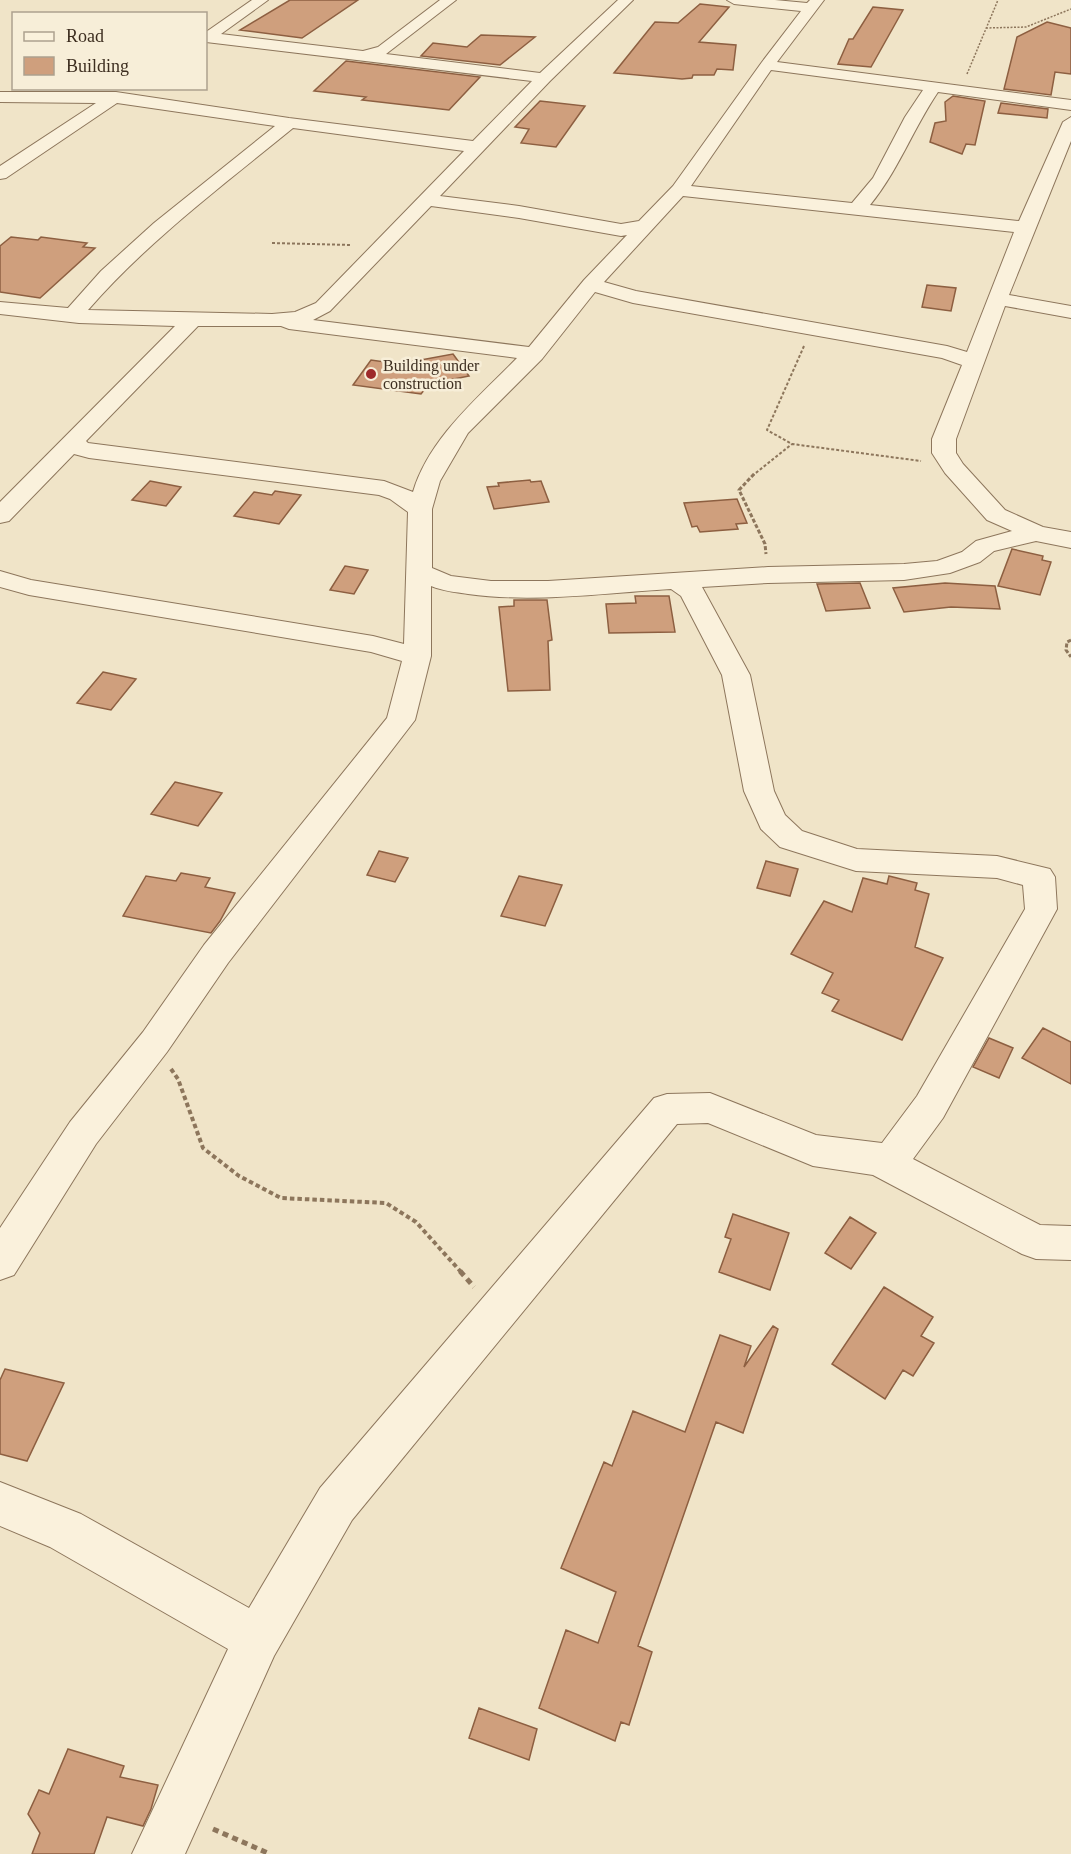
<svg xmlns="http://www.w3.org/2000/svg" width="1071" height="1854" viewBox="0 0 1071 1854" font-family="'Times New Roman',serif">
	<style>
		.building { fill: #cf9f7d; stroke: #8d5f41; stroke-width: 1.5 }
		.lines { fill: none; stroke-linecap: round; stroke-linejoin: round }
		.minor-casing { stroke: #8d765c; stroke-width: 2 }
		.path-far4 { stroke: #8d765c; stroke-width: 1.5; stroke-dasharray: 2 1.5; stroke-linecap: butt }
		.path-far3 { stroke: #8d765c; stroke-width: 2; stroke-dasharray: 3 2; stroke-linecap: butt }
		.path-far2 { stroke: #8d765c; stroke-width: 3; stroke-dasharray: 4 2; stroke-linecap: butt }
		.path-far1 { stroke: #8d765c; stroke-width: 4; stroke-dasharray: 4.5 3; stroke-linecap: butt }
		.path { stroke: #8d765c; stroke-width: 5; stroke-dasharray: 6 4.5; stroke-linecap: butt }
		.minor { fill: #faf1dc; fill-rule: evenodd }
		.poi-dot { fill: #9e2a2b; stroke: #f7eed8; stroke-width: 2 }
		.labels { text-anchor: middle; dominant-baseline: central; stroke-width: 5; stroke-linejoin: round; paint-order: stroke }
		.far-poi-label { font-size: 16px; fill: #3d2e20; stroke: #f7eed8; text-anchor: start }
	</style>
	<rect width="100%" height="100%" fill="#f0e4c8"/>
	<!-- building -->
	<path class="building" d="M 290,0 L 358,0 L 302,38 L 240,30 Z
		M 700,4 L 729,7 L 699,42 L 736,45 L 733,70 L 717,69 L 714,75 L 693,75 L 692,78 L 682,79 L 614,73 L 655,22 L 678,23 Z
		M 873,7 L 903,10 L 871,67 L 838,64 L 849,39 L 853,39 Z
		M 1047,22 L 1071,28 L 1071,74 L 1055,72 L 1051,95 L 1004,89 L 1017,37 Z
		M 481,35 L 535,37 L 500,65 L 421,56 L 433,43 L 467,47 Z
		M 346,61 L 480,77 L 449,110 L 362,100 L 366,97 L 314,91 Z
		M 953,96 L 985,101 L 975,145 L 966,144 L 962,154 L 930,142 L 935,123 L 946,121 L 945,102 Z
		M 540,101 L 585,106 L 556,147 L 521,143 L 529,129 L 515,127 Z
		M 1001,103 L 1048,109 L 1047,118 L 998,113 Z
		M 11,237 L 38,240 L 41,237 L 87,243 L 83,247 L 95,248 L 40,298 L 0,292 L 0,246 Z
		M 927,285 L 956,288 L 951,311 L 922,307 Z
		M 453,354 L 469,376 L 429,384 L 421,394 L 353,385 L 371,360 L 399,364 Z
		M 530,480 L 531,482 L 541,481 L 549,502 L 494,509 L 487,487 L 499,486 L 498,483 Z
		M 150,481 L 181,487 L 166,506 L 132,500 Z
		M 275,491 L 301,495 L 279,524 L 234,516 L 254,492 L 272,495 Z
		M 737,499 L 747,523 L 736,524 L 738,529 L 700,532 L 697,526 L 692,527 L 684,503 Z
		M 1012,549 L 1043,556 L 1042,560 L 1051,562 L 1040,595 L 998,586 Z
		M 345,566 L 368,570 L 354,594 L 330,590 Z
		M 860,583 L 870,608 L 826,611 L 817,584 Z
		M 945,583 L 995,586 L 1000,609 L 951,607 L 904,612 L 893,588 Z
		M 635,596 L 669,596 L 675,632 L 609,633 L 606,604 L 636,603 Z
		M 514,600 L 547,600 L 552,640 L 548,641 L 550,690 L 508,691 L 499,607 L 514,606 Z
		M 103,672 L 136,679 L 111,710 L 77,703 Z
		M 175,782 L 222,793 L 198,826 L 151,814 Z
		M 379,851 L 408,858 L 395,882 L 367,875 Z
		M 766,861 L 798,869 L 790,896 L 757,888 Z
		M 181,873 L 210,878 L 205,887 L 235,893 L 220,921 L 211,933 L 123,916 L 146,876 L 176,881 Z
		M 519,876 L 562,885 L 545,926 L 501,916 Z
		M 889,876 L 917,883 L 915,890 L 929,894 L 915,947 L 943,958 L 902,1040 L 832,1011 L 839,1000 L 822,993 L 833,973 L 791,954 L 824,901 L 852,912 L 863,878 L 887,884 Z
		M 1043,1028 L 1071,1042 L 1071,1084 L 1022,1058 Z
		M 989,1038 L 1013,1048 L 999,1078 L 973,1067 Z
		M 733,1214 L 789,1233 L 770,1290 L 719,1272 L 731,1239 L 725,1237 Z
		M 850,1217 L 876,1233 L 851,1269 L 825,1253 Z
		M 884,1287 L 933,1317 L 921,1336 L 934,1343 L 913,1376 L 903,1370 L 885,1399 L 832,1364 Z
		M 773,1326 L 778,1329 L 743,1433 L 716,1422 L 638,1646 L 652,1652 L 629,1725 L 621,1722 L 615,1741 L 539,1708 L 566,1630 L 598,1643 L 616,1592 L 561,1568 L 604,1462 L 612,1466 L 633,1411 L 685,1432 L 720,1335 L 751,1346 L 744,1367 Z
		M 5,1369 L 64,1383 L 27,1461 L 0,1454 L 0,1380 Z
		M 479,1708 L 537,1729 L 529,1760 L 469,1738 Z
		M 68,1749 L 124,1766 L 120,1777 L 158,1785 L 151,1809 L 143,1826 L 107,1817 L 94,1854 L 32,1854 L 40,1833 L 28,1814 L 39,1790 L 49,1794 Z"/>
	<g class="lines">
		<defs>
			<path id="minor" d="M 252,0 L 268,0 L 221,34 L 363,51 L 378,47 L 440,0 L 456,0 L 386,54 L 540,73 L 618,0 L 633,0 L 550,81 L 440,196 L 519,206 L 621,224 L 639,221 L 673,186 L 762,62 L 801,11 L 734,4 L 727,0 L 775,0 L 807,3 L 810,0 L 824,0 L 777,62 L 1071,100 L 1071,110 L 938,92 C 913,129 898,171 870,205 L 1019,221 L 1063,122 L 1071,117 L 1071,141 L 1009,295 L 1071,306 L 1071,318 L 1005,306 L 956,439 L 956,453 L 963,464 L 1005,510 L 1043,527 L 1071,532 L 1071,548 L 1036,541 L 994,551 L 980,562 L 950,573 L 904,580 L 768,583 L 702,587 L 750,675 L 774,791 L 785,815 L 802,831 L 857,849 L 997,856 L 1050,869 L 1055,877 L 1057,909 L 943,1118 L 913,1159 L 1040,1225 L 1071,1226 L 1071,1260 L 1036,1259 L 1022,1254 L 873,1175 L 813,1166 L 708,1123 L 677,1124 L 352,1520 L 274,1656 L 185,1854 L 132,1854 L 228,1649 L 50,1547 L 0,1526 L 0,1482 L 81,1514 L 249,1608 L 320,1488 L 654,1098 L 667,1094 L 710,1093 L 816,1135 L 882,1143 L 917,1096 L 1025,909 L 1023,885 L 997,878 L 856,871 L 780,847 L 761,829 L 744,791 L 722,675 L 681,596 L 671,589 C 604,593 534,603 468,594 C 455,592 443,591 431,586 L 431,656 L 415,720 L 228,963 L 167,1052 L 96,1144 L 14,1275 L 0,1280 L 0,1228 L 70,1122 L 143,1032 L 204,945 L 387,718 L 402,661 L 371,652 L 29,595 L 0,587 L 0,571 L 31,580 L 373,636 L 404,644 L 408,512 L 390,499 L 379,495 L 89,458 L 74,454 L 9,521 L 0,523 L 0,502 L 175,326 L 79,323 L 0,314 L 0,302 L 68,308 L 101,271 L 154,223 L 275,126 L 117,103 L 6,178 L 0,179 L 0,166 L 96,103 L 0,102 L 0,92 L 116,92 L 289,118 L 473,141 L 532,81 L 206,42 L 206,32 ZM 771,70 L 923,90 L 905,117 L 873,178 L 852,203 L 691,186 ZM 293,128 L 464,151 L 316,303 L 295,312 L 272,314 L 88,310 C 148,241 222,186 293,128 ZM 683,196 L 1014,232 L 967,352 L 947,346 L 636,291 L 604,282 ZM 431,206 L 519,218 L 621,236 L 627,235 L 584,280 L 529,347 L 313,320 L 330,311 ZM 595,292 L 633,303 L 942,358 L 962,365 L 932,439 L 932,453 L 945,473 L 987,520 L 1012,531 L 976,541 L 962,552 L 937,561 L 904,564 L 768,567 L 548,581 L 491,581 L 451,576 L 432,568 L 432,509 L 440,481 L 468,433 L 542,359 ZM 198,326 L 281,326 L 289,329 L 517,358 C 479,397 429,438 413,492 L 384,481 L 88,443 L 86,441 Z"/>
		</defs>
		<!-- minor casing -->
		<use href="#minor" class="minor-casing"/>
		<!-- path-far4 -->
		<path class="path-far4" d="M 986,28 L 1026,27 L 1071,9
			M 967,74 L 998,0"/>
		<!-- path-far3 -->
		<path class="path-far3" d="M 272,243 L 351,245
			M 804,346 L 767,430 L 792,444 L 921,461
			M 752,476 L 792,444"/>
		<!-- path-far2 -->
		<path class="path-far2" d="M 754,474 L 739,490 L 765,544 L 766,554
			M 1071,640 L 1067,642 L 1066,650 L 1071,657"/>
		<!-- path-far1 -->
		<path class="path-far1" d="M 171,1069 L 178,1079 L 203,1148 L 239,1176 L 281,1198 L 386,1203 L 416,1222 L 461,1272"/>
		<!-- path -->
		<path class="path" d="M 460,1271 L 474,1287
			M 213,1829 L 270,1854"/>
		<!-- minor -->
		<use href="#minor" class="minor"/>
	</g>
	<!-- markers -->
	<circle class="poi-dot" cx="371" cy="374" r="6"/>
	<g class="labels">
		<!-- far-poi labels -->
		<g class="far-poi-label">
			<text x="383" y="365">Building under<tspan x="383" dy="18">construction</tspan></text>
		</g>
	</g>
	<!-- legend -->
	<rect x="12" y="12" width="195" height="78" fill="#f7eed8" stroke="#ada18e" stroke-width="1.5"/>
	<rect x="24" y="32" width="30" height="9" fill="#faf1dc" stroke="#ada18e" stroke-width="1.5"/>
	<text x="66" y="42" font-size="18" fill="#3d2e20">Road</text>
	<rect x="24" y="57" width="30" height="18" fill="#cf9f7d" stroke="#ada18e" stroke-width="1.5"/>
	<text x="66" y="72" font-size="18" fill="#3d2e20">Building</text>
</svg>
